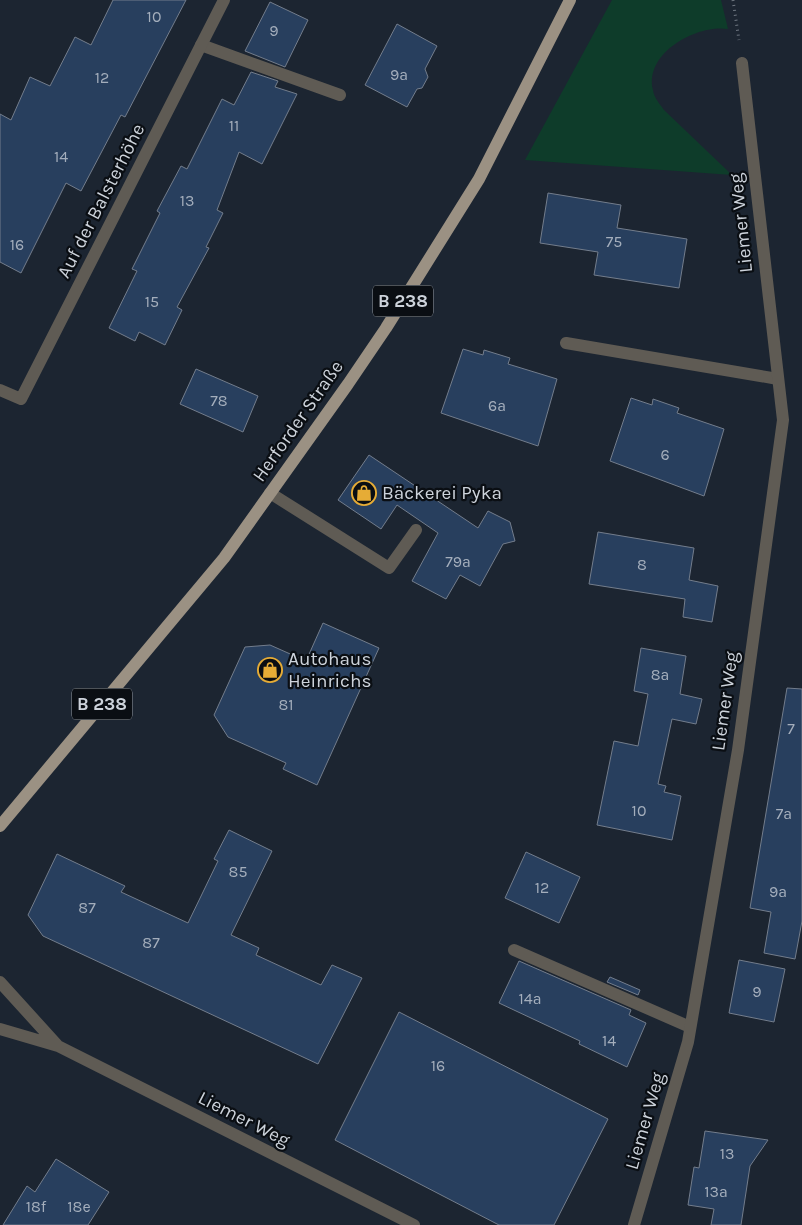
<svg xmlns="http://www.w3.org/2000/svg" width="802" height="1225" viewBox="0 0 802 1225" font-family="Karla,sans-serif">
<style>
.green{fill:#0e3c2a}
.building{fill:#283f5e;stroke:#737d8c}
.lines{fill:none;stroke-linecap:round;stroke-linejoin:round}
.path{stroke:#6e7680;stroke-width:3;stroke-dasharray:1 4;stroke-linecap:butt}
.service{stroke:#5f5b54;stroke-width:12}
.minor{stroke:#5f5b54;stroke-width:12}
.primary{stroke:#9b9183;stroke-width:12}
.labels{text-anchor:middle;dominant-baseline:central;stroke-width:4.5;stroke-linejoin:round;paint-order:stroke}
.number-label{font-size:16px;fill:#a4aebc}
.shield{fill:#0a0e13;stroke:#92989f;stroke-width:1}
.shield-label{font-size:18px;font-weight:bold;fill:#cdd3db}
.street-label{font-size:19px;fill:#cdd3db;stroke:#0a0e13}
.poi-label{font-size:19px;fill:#cdd3db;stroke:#0a0e13;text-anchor:start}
</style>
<rect width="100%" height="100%" fill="#1c2531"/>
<!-- green -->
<path class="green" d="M612,0H721L728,29C698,24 644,52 653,90C654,98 660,104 664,110L732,175L525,160Z"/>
<!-- building -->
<path class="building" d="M113,0H186L125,117L121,115L81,191L66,183L21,273L0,262V114L11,120L30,77L50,86L75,37L91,45Z
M270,2L308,20L285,67L245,51Z
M397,24L437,46L425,69L428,77L422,88L417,89L407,107L365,85Z
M251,72L278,81L275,87L297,94L262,164L239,152L217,210L223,213L206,247L209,248L177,307L182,310L165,345L139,332L135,341L109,328L137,271L132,269L160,213L157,211L181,166L187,169L222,99L234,105Z
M548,193L621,205L617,228L687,239L679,288L594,275L598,252L540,243Z
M463,349L483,355L484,350L510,358L508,364L557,379L538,446L441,413Z
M196,369L258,396L243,432L180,404Z
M631,398L652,405L653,399L679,408L677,413L724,429L704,496L610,461Z
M369,455L478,528L488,511L510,522L515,541L503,544L480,586L460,575L446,599L412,581L438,533L397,505L381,529L338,500Z
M598,532L694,548L689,580L718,586L712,622L683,617L685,599L589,584Z
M323,623L379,648L317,785L283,769L286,763L228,737L214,715L245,647L270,645L306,661Z
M641,648L686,656L680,694L702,699L696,724L672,719L658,784L666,786L664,792L681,796L672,840L597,825L614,741L638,746L648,694L634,691Z
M787,688L802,689V921L795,959L764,953L771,912L750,908Z
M229,830L272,851L231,935L259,948L256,955L321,985L332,965L362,978L318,1064L43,936L28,915L57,854L125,886L121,892L188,923L218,861L214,859Z
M526,852L580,877L559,923L505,898Z
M739,960L785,969L774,1022L729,1013Z
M519,961L631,1010L629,1015L646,1023L627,1067L579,1044L580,1041L499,1003Z
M610,977L640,990L638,995L607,982Z
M399,1012L608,1119L554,1225H499L335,1140Z
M705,1131L768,1140L750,1166L741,1225H711L714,1209L688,1205L694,1167L699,1168Z
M56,1159L109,1192L88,1225H3L27,1186L35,1192Z"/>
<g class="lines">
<!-- path -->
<path class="path" d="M733,0L739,40"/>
<!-- service -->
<path class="service" d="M201,45L340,95
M566,343L778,379
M270,493L389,568L416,530
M514,950L690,1027"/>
<!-- minor -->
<path class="minor" d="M0,390L21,399L224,0
M0,982L58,1046
M0,1029L58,1046L414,1225
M634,1225L688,1042L738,750L783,420L742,63"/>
<!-- primary -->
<path class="primary" d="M0,826L224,558L348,384L386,328L479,179L570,0"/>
</g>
<!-- icons -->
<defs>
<symbol id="shop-ring" viewBox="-11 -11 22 22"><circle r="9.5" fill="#0a0e13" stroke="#e6ac36" stroke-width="1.5"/><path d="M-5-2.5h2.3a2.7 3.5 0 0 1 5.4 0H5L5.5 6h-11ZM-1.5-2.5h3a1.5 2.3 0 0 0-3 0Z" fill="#e6ac36"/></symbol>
</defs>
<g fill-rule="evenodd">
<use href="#shop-ring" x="350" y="479" width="28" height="28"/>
<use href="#shop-ring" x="256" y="656" width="28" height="28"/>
</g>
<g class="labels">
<!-- number labels -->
<g class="number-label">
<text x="154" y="16">10</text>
<text x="274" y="30">9</text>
<text x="399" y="74">9a</text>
<text x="102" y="77">12</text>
<text x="234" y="125">11</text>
<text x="61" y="156">14</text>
<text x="187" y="200">13</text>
<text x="614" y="241">75</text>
<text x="17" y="244">16</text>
<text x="152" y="301">15</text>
<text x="219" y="400">78</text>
<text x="497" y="405">6a</text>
<text x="665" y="454">6</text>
<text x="458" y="561">79a</text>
<text x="642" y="564">8</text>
<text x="660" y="674">8a</text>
<text x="286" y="704">81</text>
<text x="791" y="728">7</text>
<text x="639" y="810">10</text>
<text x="784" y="813">7a</text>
<text x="238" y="871">85</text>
<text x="542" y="887">12</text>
<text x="778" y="891">9a</text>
<text x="87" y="907">87</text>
<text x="151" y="942">87</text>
<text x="757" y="991">9</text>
<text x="530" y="998">14a</text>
<text x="609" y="1040">14</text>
<text x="438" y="1065">16</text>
<text x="727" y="1153">13</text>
<text x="716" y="1191">13a</text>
<text x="36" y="1206">18f</text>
<text x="79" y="1206">18e</text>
</g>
<!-- shield labels -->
<g class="shield">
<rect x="373" y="285.5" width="60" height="31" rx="4"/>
<rect x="72" y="688.5" width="60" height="31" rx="4"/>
</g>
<g class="shield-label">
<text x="403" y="301">B 238</text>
<text x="102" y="704">B 238</text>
</g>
<!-- street labels -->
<g class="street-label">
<text transform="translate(101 201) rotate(-63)">Auf der Balsterhöhe</text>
<text transform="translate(741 223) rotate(-96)">Liemer Weg</text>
<text transform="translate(298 421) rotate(-55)">Herforder Straße</text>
<text transform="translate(725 701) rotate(-82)">Liemer Weg</text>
<text transform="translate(244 1119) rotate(27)">Liemer Weg</text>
<text transform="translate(645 1121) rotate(-74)">Liemer Weg</text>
</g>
<!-- poi labels -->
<g class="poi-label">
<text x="382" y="493">Bäckerei Pyka</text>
<text x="288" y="659">Autohaus<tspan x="288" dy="22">Heinrichs</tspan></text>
</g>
</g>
</svg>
